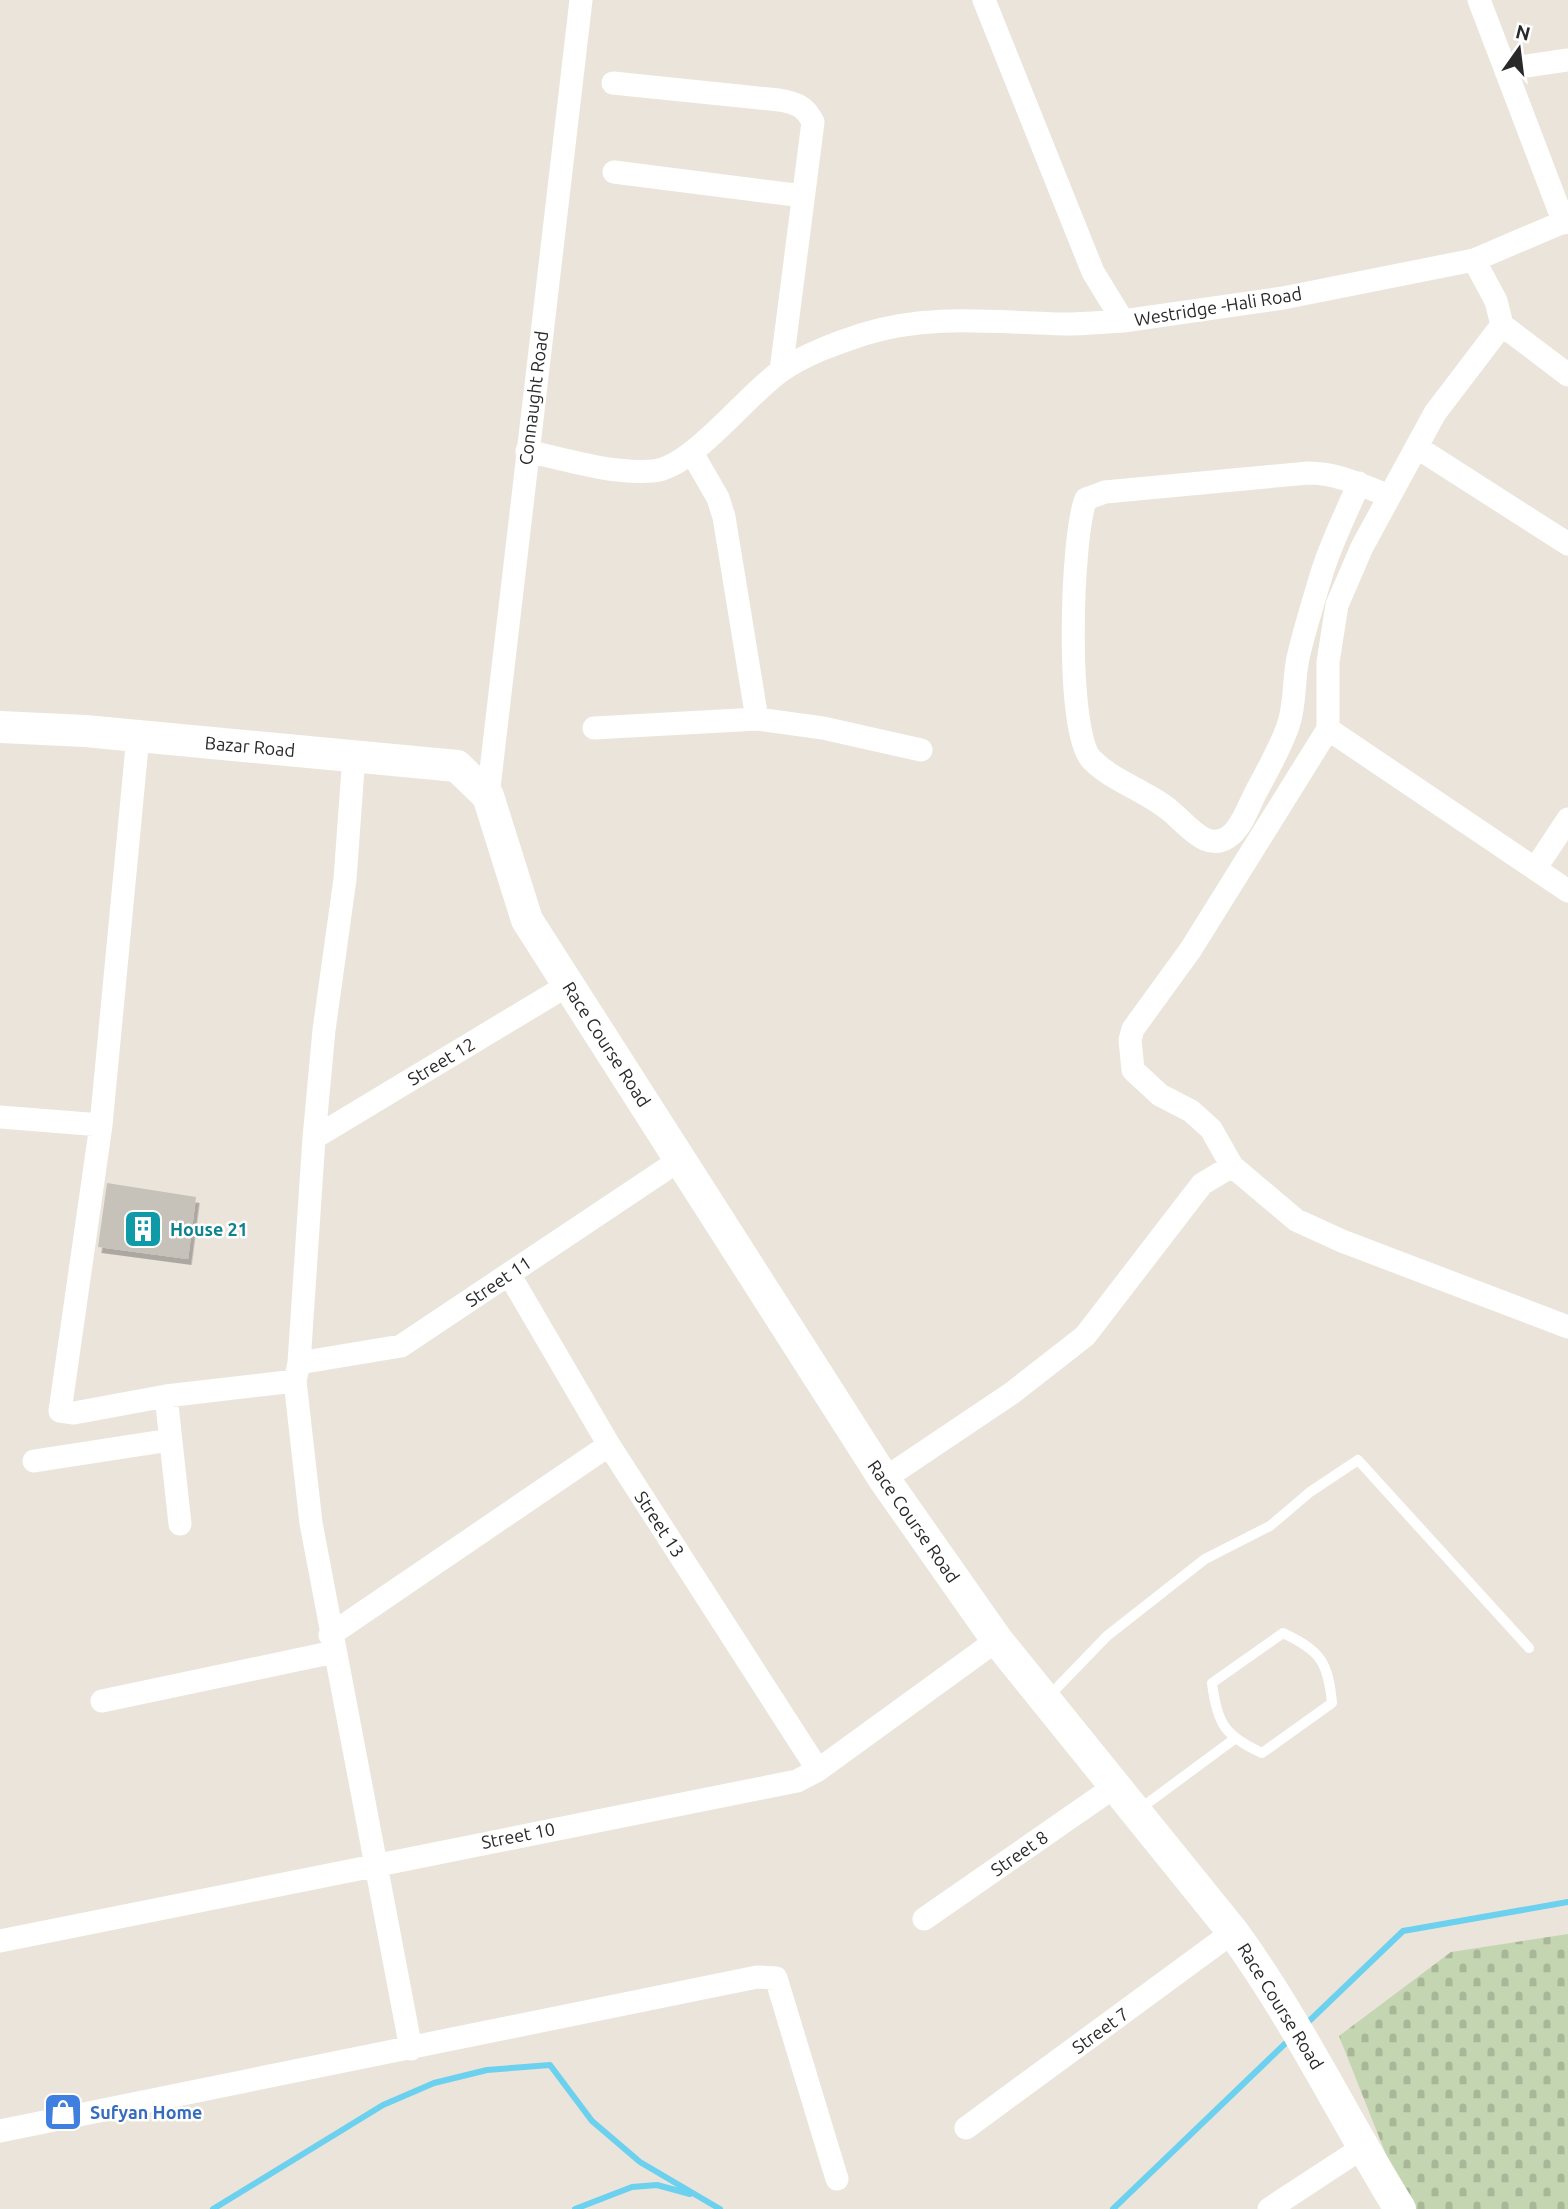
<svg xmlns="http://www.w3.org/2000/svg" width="1568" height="2209" viewBox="0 0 1568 2209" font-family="Ubuntu,sans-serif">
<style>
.cemetery{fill:url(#cemetery-stones)}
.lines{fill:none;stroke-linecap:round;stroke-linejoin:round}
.stream{stroke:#6cd0ef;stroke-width:6}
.building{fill:#c7c2b9;filter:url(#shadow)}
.lane{stroke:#fff;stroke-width:10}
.street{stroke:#fff;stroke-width:23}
.secondary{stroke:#fff;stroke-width:32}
.labels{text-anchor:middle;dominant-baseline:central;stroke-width:5;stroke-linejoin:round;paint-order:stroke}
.street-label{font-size:18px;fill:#292929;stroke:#fff}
.culture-label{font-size:18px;font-weight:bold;fill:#0d838f;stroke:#fff;text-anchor:start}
.shop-label{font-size:18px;font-weight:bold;fill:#366cbe;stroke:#fff;text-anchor:start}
</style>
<defs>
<pattern id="cemetery-stones" width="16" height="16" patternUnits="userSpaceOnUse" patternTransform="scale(1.75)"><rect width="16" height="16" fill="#c4d5b1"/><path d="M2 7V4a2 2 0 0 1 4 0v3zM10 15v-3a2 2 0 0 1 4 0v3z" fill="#a8b798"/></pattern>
<filter id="shadow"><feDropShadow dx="3.5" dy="6" stdDeviation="0" flood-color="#0004"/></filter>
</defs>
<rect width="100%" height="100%" fill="#ebe4da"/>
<!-- cemetery -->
<path class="cemetery" d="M1568,1934V2209H1411L1406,2205L1339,2036L1451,1952Z"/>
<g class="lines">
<!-- stream -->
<path class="stream" d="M1304,2026L1403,1931L1568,1902
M213,2209L383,2105L434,2083L487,2070L550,2065L592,2121L640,2162L720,2209
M575,2209L632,2187L657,2185L690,2194
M1113,2209L1291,2038"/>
</g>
<!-- building -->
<path class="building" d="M107,1183L196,1197L188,1259L98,1247Z"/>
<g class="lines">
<!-- lane -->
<path class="lane" d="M1283,1633C1321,1651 1328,1662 1332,1703L1262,1753C1225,1736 1217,1724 1212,1683Z
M1048,1697L1107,1636L1205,1559L1270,1526L1310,1492L1358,1460L1529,1648
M1137,1811L1233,1740"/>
<!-- street -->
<path class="street" d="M984,0L1093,272L1123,321L1283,298L1474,260L1568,220
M1479,0L1564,223
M1507,69L1568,60
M613,83L779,100C796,103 805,106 813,122L781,371
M614,172L803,196
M1474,260L1496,301L1502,325L1568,375
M1418,448L1568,544
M527,451C567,460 611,474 653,471C692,468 747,394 781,371C805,354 837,343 864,334C932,313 996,323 1065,324C1084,324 1104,322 1123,321
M692,453L718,498L724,517L757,719
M1359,483C1346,514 1330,545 1321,576C1313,603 1304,631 1298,658C1293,681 1296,703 1288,726C1280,749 1267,771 1256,792C1249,805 1243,824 1232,834C1210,854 1191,829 1175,815C1151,792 1115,783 1092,760C1065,733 1071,535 1086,499L1105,492L1308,473C1337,473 1362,485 1389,496
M594,728L757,719L823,728L921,750
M1328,729L1568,891
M138,736L101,1125L60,1411L74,1413L166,1396L295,1381
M354,755L345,879L324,1030L314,1138L299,1363L295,1381L311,1523L411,2049
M488,796L581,0
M1535,869L1568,819
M0,1117L101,1125
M314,1138L568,985
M1232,1166L1296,1220L1342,1241L1568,1327
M509,1274L609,1445L818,1770
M299,1363L401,1346L681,1159
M166,1396L180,1524
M34,1461L170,1440
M884,1479L1012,1393L1085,1336L1202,1184L1232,1166L1211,1129L1191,1111L1160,1095L1133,1070L1130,1040L1133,1029L1191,949L1328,729V662L1337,605L1362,547L1435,413L1502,325
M330,1635L609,1445
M102,1701L334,1652
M924,1919L1114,1787
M0,1941L797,1781L818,1770L997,1640
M966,2128L1233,1932
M0,2131L757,1977L776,1978L837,2179
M1269,2209L1362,2148"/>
<!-- secondary -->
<path class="secondary" d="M0,727L85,731L457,766L488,796L527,920L884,1479L997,1640L1233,1932C1297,2020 1343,2117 1400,2209"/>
</g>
<!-- icons -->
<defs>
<symbol id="building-square" viewBox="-11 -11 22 22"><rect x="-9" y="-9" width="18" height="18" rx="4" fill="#0f9aa8" stroke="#fff"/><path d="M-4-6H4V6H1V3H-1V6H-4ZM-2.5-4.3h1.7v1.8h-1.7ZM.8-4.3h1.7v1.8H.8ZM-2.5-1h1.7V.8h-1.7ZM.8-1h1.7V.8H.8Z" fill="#fff"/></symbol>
<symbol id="shop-square" viewBox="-11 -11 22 22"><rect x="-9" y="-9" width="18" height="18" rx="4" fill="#3f7fe0" stroke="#fff"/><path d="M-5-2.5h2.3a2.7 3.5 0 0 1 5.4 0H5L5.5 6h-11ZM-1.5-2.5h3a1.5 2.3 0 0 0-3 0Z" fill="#fff"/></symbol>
</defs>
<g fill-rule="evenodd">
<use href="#building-square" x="121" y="1207" width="44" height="44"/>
<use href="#shop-square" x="41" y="2090" width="44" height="44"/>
</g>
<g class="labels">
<!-- street labels -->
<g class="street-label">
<text transform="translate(1218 306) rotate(-9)">Westridge -Hali Road</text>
<text transform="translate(533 398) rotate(-83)">Connaught Road</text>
<text transform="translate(250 746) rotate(5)">Bazar Road</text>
<text transform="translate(607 1044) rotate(57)">Race Course Road</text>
<text transform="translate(441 1061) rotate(-31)">Street 12</text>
<text transform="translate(498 1281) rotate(-34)">Street 11</text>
<text transform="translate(914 1521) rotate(55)">Race Course Road</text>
<text transform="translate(660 1524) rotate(57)">Street 13</text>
<text transform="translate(518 1835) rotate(-11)">Street 10</text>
<text transform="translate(1019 1853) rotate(-35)">Street 8</text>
<text transform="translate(1281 2006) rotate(58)">Race Course Road</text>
<text transform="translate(1100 2030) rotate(-36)">Street 7</text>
</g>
<!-- culture labels -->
<g class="culture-label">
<text x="170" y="1229">House 21</text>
</g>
<!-- shop labels -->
<g class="shop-label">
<text x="90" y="2112">Sufyan Home</text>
</g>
</g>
<!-- north arrow -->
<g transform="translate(1519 49) rotate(14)" stroke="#ffffff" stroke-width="5" paint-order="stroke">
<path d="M0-5L12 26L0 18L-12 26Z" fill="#292929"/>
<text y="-10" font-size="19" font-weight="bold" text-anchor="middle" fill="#292929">N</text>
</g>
</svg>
